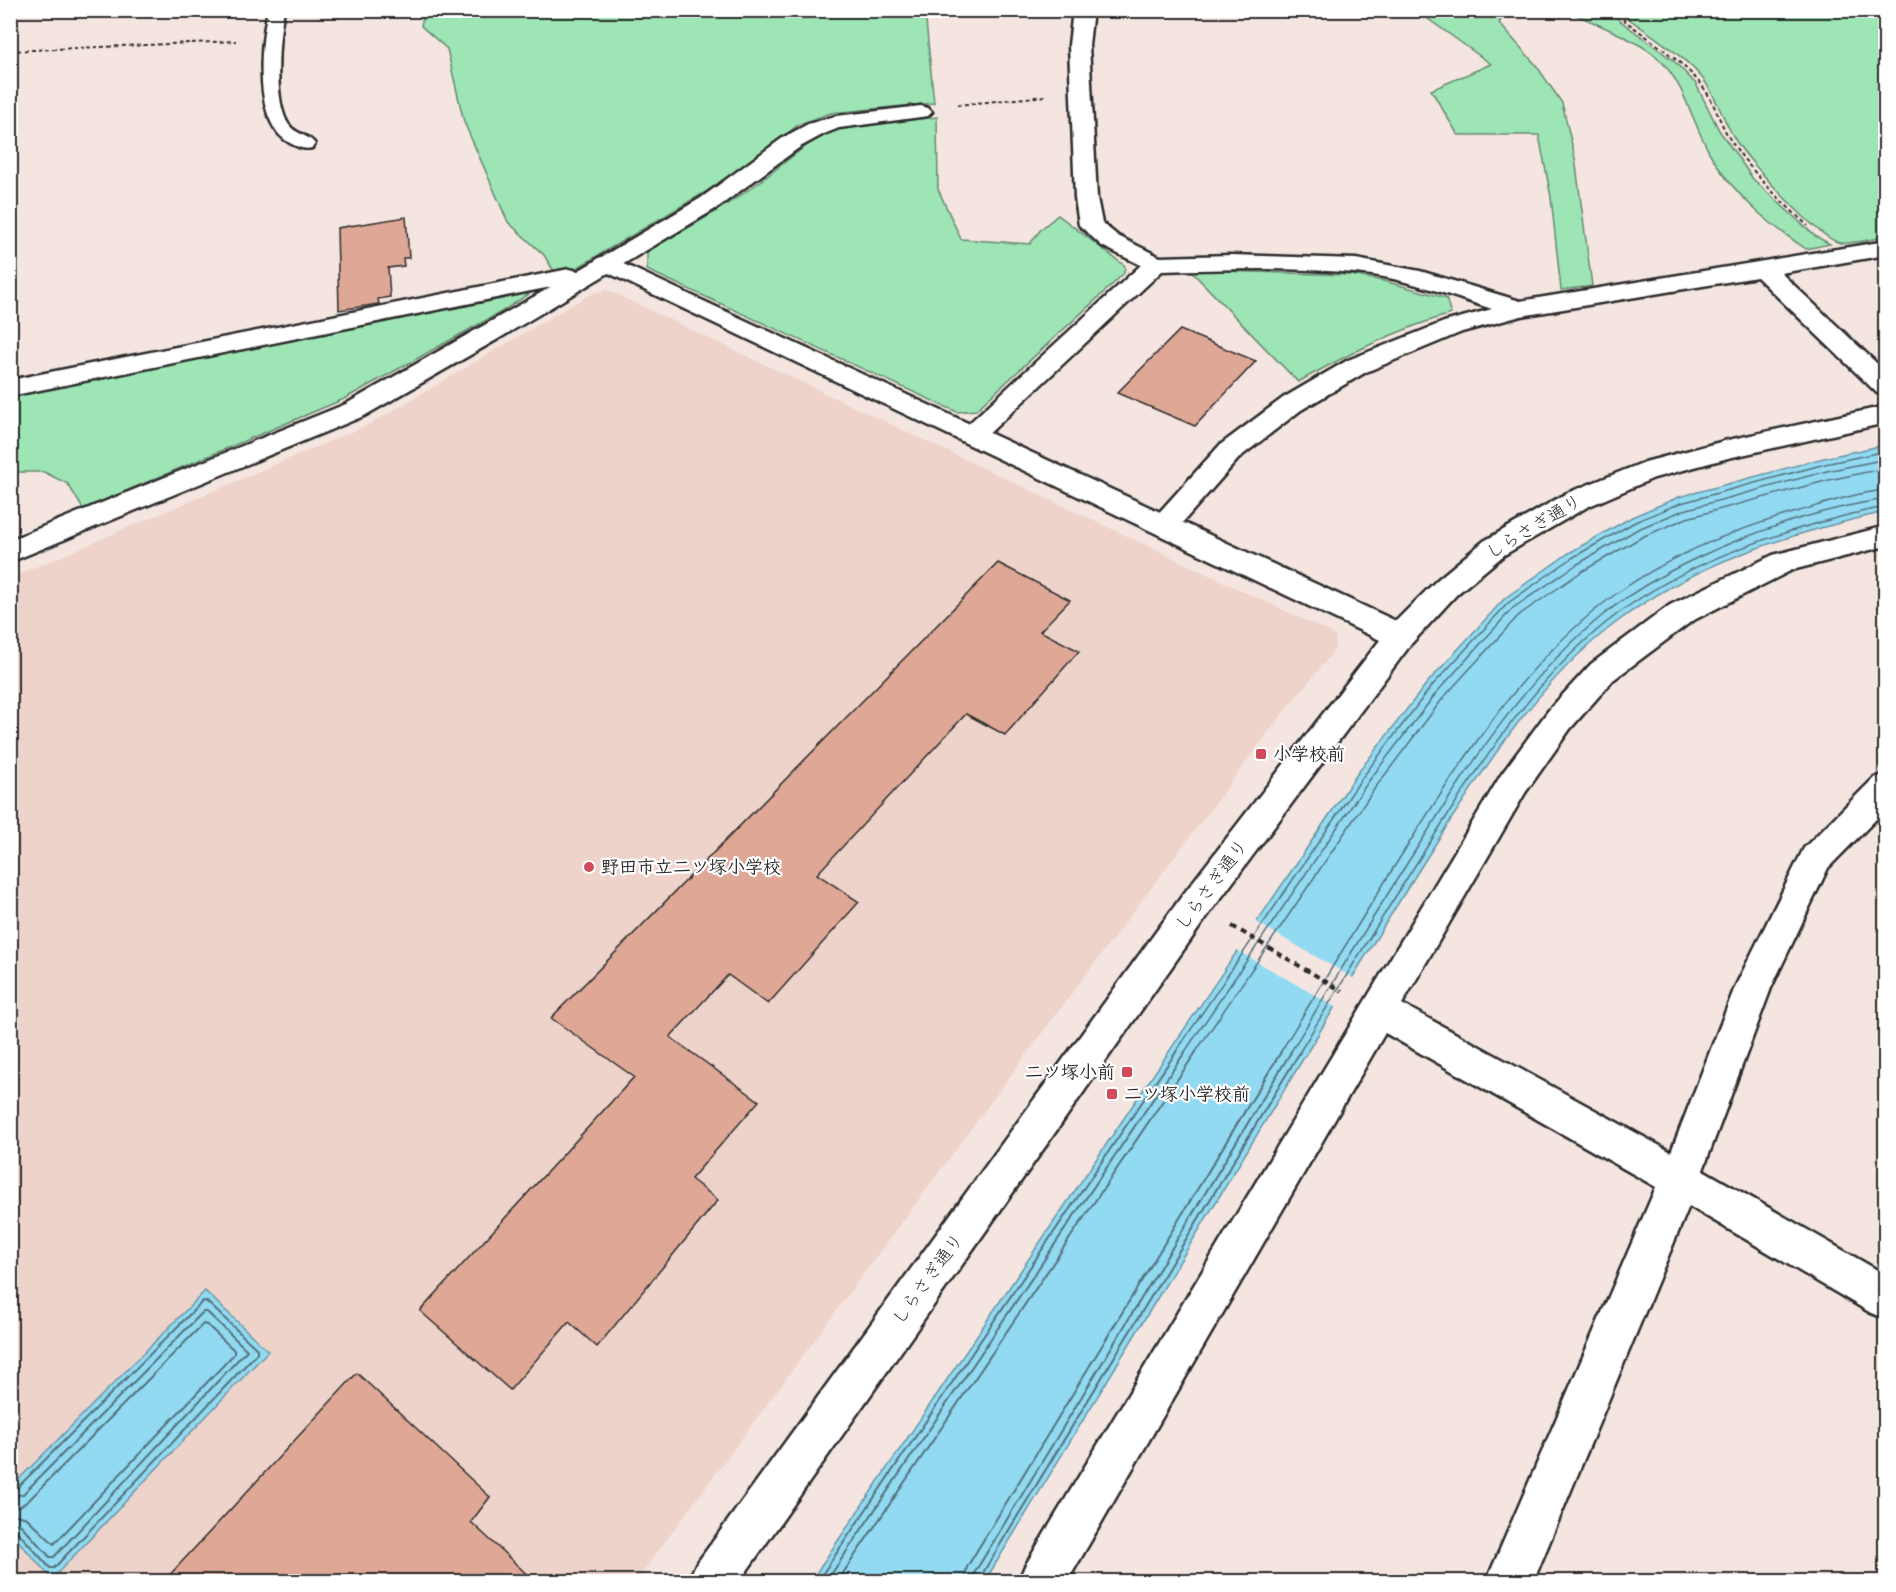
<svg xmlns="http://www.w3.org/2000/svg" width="1896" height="1592" viewBox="0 0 1896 1592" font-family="'Balsamiq Sans','Klee One',sans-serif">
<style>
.built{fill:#eed3ca}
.green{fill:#9de5b4;stroke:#648870;stroke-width:1.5}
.water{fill:#91daf2;stroke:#6894a2;stroke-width:1.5}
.pier{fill:#f5e5e0}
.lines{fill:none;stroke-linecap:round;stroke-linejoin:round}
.shore-far1{stroke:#54717b;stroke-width:1.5}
.shore{stroke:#54717b;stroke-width:2}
.building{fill:#dfa896;stroke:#2b2b2b;stroke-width:1.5}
.lane-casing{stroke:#2b2b2b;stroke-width:5}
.street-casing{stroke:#2b2b2b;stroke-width:5}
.secondary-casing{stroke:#2b2b2b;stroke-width:5}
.path-far1{stroke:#2b2b2b;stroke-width:2;stroke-dasharray:4 3;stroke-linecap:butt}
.path{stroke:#2b2b2b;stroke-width:4;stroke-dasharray:6 4.5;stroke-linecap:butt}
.lane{fill:#fff;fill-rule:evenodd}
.street{fill:#fff;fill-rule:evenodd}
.secondary{fill:#fff;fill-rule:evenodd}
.poi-dot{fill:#d1495b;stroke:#fff;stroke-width:2}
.labels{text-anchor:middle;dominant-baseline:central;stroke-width:4.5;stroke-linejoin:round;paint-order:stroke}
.street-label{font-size:18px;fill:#2b2b2b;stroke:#fff}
.poi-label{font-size:18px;font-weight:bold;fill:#2b2b2b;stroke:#fff;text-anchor:start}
</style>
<rect width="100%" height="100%" fill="#f5e5e0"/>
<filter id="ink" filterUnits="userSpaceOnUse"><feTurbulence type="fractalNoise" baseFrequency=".0167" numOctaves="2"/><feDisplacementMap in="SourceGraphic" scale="12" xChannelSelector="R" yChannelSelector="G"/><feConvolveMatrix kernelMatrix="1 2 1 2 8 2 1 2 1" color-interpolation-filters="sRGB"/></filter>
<g filter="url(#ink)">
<!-- built -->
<path class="built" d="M607,290L1332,633L1336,639L1334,651L1283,713L1051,1021L636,1581L11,1582L10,578L370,424L582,299L596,292Z"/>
<!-- green -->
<path class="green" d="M432,10L925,11L934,103L831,113L799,124L764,153L707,191L575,269L555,273L544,255L508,222L464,122L447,49L421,26L423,17Z
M1417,11H1506L1499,23L1536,65L1562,103L1575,158L1592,286L1561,290L1551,197L1539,135H1458L1431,90L1491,64Z
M1568,11H1607L1674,61L1696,84L1719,130L1753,179L1815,236L1830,244L1806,249C1769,224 1735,196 1712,157C1692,124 1686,84 1657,57C1636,39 1593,23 1568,11Z
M1618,11H1885V237C1875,238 1849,245 1840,243C1818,238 1749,162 1736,141C1724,122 1717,98 1704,80C1683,54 1645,31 1618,11Z
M937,117L938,189L961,239L1030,244L1041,229L1058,215L1125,266L1124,273L1114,283L976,410L957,412L647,270V251C685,230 723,209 758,183C783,165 809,139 838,128Z
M1190,270L1351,275L1384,281L1446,298L1451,314C1397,329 1347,355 1298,382Z
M541,286L501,312L344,399L83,509L68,484L44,472H11L10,393Z"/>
<!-- water -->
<path class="water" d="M1885,445V512C1788,534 1693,563 1613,625C1542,679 1491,758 1443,832C1403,895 1363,959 1325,1023C1212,1210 1099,1396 985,1581L810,1582L1357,774L1427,683L1505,598L1569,553L1632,517L1679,497L1824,458Z
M205,1291L268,1351L52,1579L11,1533V1487Z"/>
<!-- pier -->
<path class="pier" d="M1254,921L1355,979L1337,1008L1235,949Z"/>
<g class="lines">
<!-- shore-far1 -->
<path class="shore-far1" d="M1175,1053L1362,778L1431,687L1508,603L1572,558L1635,522L1681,503L1825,464L1886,451
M1184,1053L1368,782L1437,692L1513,608L1576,565L1638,529L1684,510L1827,471L1886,459
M1195,1053L1375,788L1444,697L1519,615L1581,572L1642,537L1687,518L1829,480L1886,468
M1280,1053C1323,982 1366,911 1411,840C1469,749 1531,654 1620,591C1672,555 1733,530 1793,513C1824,504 1854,493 1886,490
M1290,1053C1334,981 1378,908 1424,837C1475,757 1528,676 1603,615C1673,558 1796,512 1886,499
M1299,1053C1344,979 1389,905 1436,833C1485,757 1536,679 1607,622C1667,574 1738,546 1811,525C1836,518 1860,511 1886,507"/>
<!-- shore -->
<path class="shore" d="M10,1491L17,1488L203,1301L207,1302L257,1349V1353L54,1568H50L17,1531L10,1530
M10,1498L23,1494L203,1312H207L247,1350L54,1557H50L21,1525L10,1522
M10,1507L20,1506L28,1501L203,1324L207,1325L234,1350V1354L54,1544L27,1518L10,1513
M817,1582L1176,1052
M826,1582L1185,1052
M837,1582L1196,1052
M964,1582L967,1567L1281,1052
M973,1582L975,1572L1291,1052
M980,1582L981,1576L1300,1052"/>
</g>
<!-- building -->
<path class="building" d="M406,217L409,258H403L404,266L388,268L390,297L378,299L379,304L339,310L337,228Z
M1180,330L1256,361L1195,426L1117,393Z
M998,563L1070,600L1040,631L1079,651L1005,735L966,714L817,874L859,902L768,1004L728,975L670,1037L759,1101L691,1179L718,1200L597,1347L569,1322L510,1390L420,1311L634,1077L551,1018Z
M357,1373L490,1497L471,1522L534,1581H164Z"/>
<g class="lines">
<defs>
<path id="lane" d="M268,10H284C278,37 273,103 289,125C295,134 309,135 315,144L312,148C304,150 298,147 290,143C253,123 260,46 268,10Z"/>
<path id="street" d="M1073,10H1093L1089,45L1097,198L1102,223L1118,236L1160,257L1231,255L1356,259L1420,271L1520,301L1886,241V255L1781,273L1886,372V395L1877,393L1757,277L1521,316L1462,332L1366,372L1301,410L1240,457L1175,531L1165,534L1155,531L1151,524L1155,517L1220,445L1283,398L1348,360L1444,322L1492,309C1448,295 1402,277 1355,273C1291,267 1226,269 1162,271L982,440L973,443L964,440L960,434L964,428L1141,265L1102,246L1079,225L1075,198L1069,45Z
M921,106L928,108L932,112L928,116L839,128L824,134L800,147L717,208L498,339L364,416L10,562V540L346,404L551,287L10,396V380L569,269L578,271L701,198L784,137L808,124L836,116Z
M1886,526V546L1792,570L1692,621L1613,680L1570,729L1525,793L1402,1004L1671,1152L1735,987L1804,848L1874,778L1886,774V809L1828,868L1771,988L1703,1170L1886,1275V1319L1871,1313L1689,1206L1533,1582H1486L1656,1187L1385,1033L1067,1582H1018L1025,1566L1501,775L1548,711L1591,664L1670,605L1773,555Z"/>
<path id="secondary" d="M606,256L1396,621L1437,580L1484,541L1567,493L1645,462L1728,440L1886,406V423L1728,458L1654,478L1587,507L1504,555L1457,594L1411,644L1206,918L739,1582H688L695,1566L1182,896L1380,640L598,268L594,263L598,258Z"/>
</defs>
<!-- lane casing -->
<use href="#lane" class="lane-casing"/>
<!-- street casing -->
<use href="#street" class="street-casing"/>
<!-- secondary casing -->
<use href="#secondary" class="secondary-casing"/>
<!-- path-far1 -->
<path class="path-far1" d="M1612,10C1642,36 1679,56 1703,87C1715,103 1720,124 1731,141C1752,173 1780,200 1808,226
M10,51L236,41
M957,105L1045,96"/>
<!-- path -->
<path class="path" d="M1232,926L1342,991"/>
<!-- lane -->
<use href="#lane" class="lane"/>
<!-- street -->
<use href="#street" class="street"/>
<!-- secondary -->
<use href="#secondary" class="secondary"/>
</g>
</g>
<!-- markers -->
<g class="poi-dot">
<rect x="1255" y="748" width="12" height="12" rx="3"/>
<circle cx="589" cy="867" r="6"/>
<rect x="1121" y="1066" width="12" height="12" rx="3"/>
<rect x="1106" y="1088" width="12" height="12" rx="3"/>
</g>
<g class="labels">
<!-- street labels -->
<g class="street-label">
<text transform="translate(1534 527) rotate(-31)">しらさぎ通り</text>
<text transform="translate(1212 885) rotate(-53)">しらさぎ通り</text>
<text transform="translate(928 1279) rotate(-54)">しらさぎ通り</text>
</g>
<!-- poi labels -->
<g class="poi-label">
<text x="1273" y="754">小学校前</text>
<text x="601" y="867">野田市立二ツ塚小学校</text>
<text x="1115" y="1072" text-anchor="end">二ツ塚小前</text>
<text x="1124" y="1094">二ツ塚小学校前</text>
</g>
</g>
<!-- margin -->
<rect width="1896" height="1592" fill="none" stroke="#fff" stroke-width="36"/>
<rect x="18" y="18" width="1860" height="1556" fill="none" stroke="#2b2b2b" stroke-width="2" filter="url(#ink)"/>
</svg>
